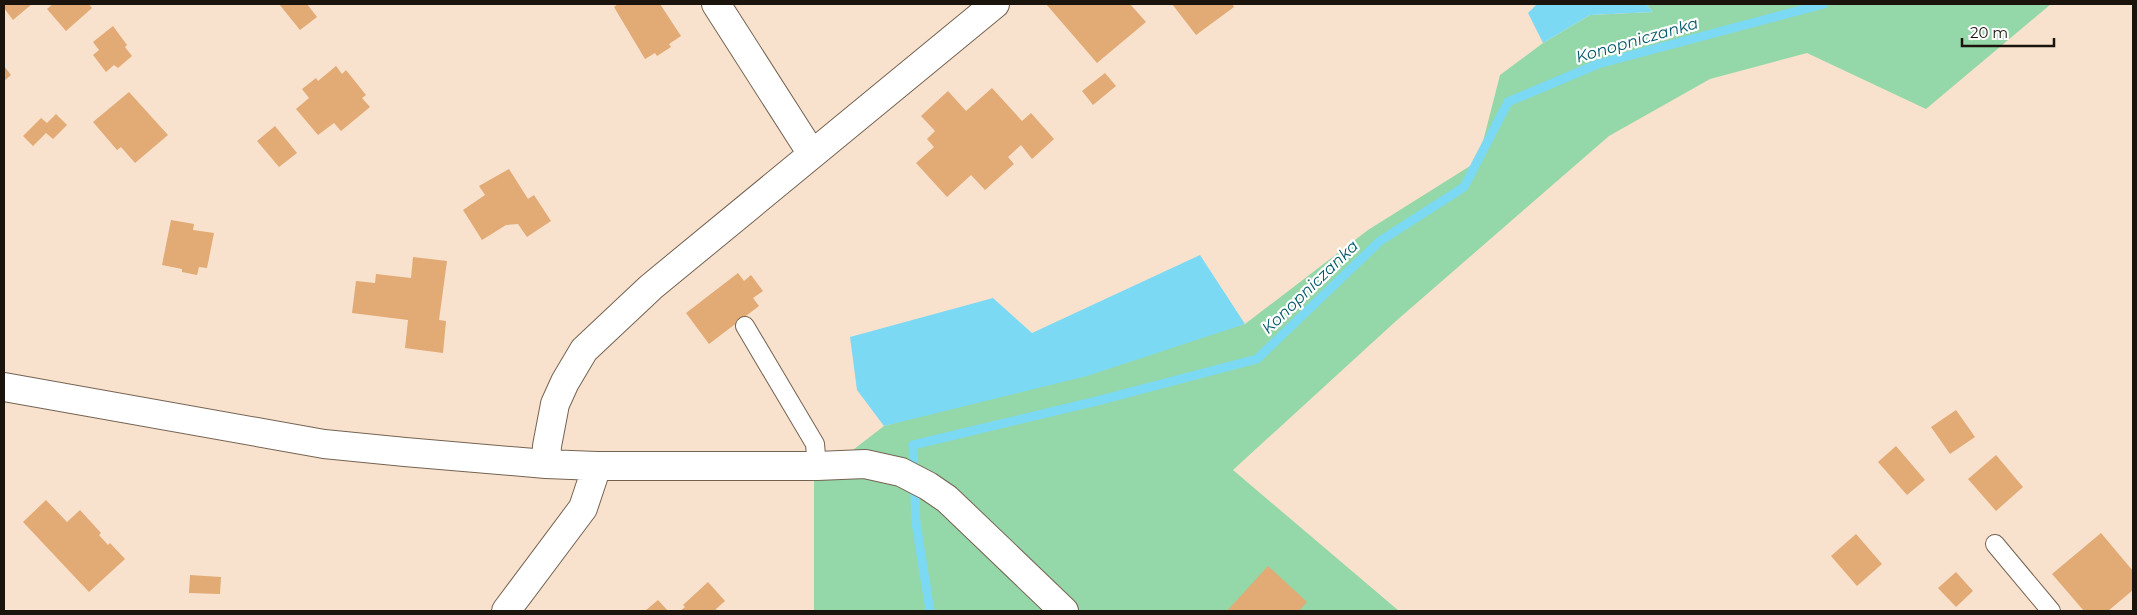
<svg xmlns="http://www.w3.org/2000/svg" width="2137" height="615" viewBox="0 0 2137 615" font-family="Montserrat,sans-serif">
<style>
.green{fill:#94d7a8}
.water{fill:#7cd9f4}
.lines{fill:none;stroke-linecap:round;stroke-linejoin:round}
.stream{stroke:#7cd9f4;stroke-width:9}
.building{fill:#e2aa74}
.lane-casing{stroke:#756352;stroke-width:20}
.street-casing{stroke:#756352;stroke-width:30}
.lane{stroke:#fff;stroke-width:18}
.street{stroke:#fff;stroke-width:28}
.labels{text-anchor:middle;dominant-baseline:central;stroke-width:4.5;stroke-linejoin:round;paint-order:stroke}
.water-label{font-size:16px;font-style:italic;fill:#02586a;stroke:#fff}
</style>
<rect width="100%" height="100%" fill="#f8e2ce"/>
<!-- green -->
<path class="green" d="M1646,4H2051L1926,109L1807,53L1710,79L1609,136L1396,321L1233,470L1399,611H814V480L884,426L1245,324L1368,230L1478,161L1500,75L1543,43L1590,15L1653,12Z"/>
<!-- water -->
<path class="water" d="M1537,4H1646L1653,12L1590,15L1543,43L1528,13Z
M1200,255L1245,324L1087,376L884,426L857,390L850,337L993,298L1032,333Z"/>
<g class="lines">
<!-- stream -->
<path class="stream" d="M930,611L916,523L913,445L1097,401L1257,359L1380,241L1464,187L1508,102L1598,64L1824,4"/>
</g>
<!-- building -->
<path class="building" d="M5,4H32L13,20L4,8Z
M53,4H89L92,8L66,31L47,9Z
M279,4H307L317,17L300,30Z
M618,4H660L681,36L669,44L671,47L657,56L655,53L645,59L614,7Z
M1046,4H1130L1146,22L1097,63Z
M1172,4H1232L1234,7L1196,35Z
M113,26L127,45L125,47L132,56L118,68L114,65L106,72L93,55L99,50L93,42Z
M4,66L11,75L4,81Z
M336,66L342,74L346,70L366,95L362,98L370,107L341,131L334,123L318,135L296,109L309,98L302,89L316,78L318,81Z
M1105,73L1116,86L1093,105L1082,91Z
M992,88L1022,121L1031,113L1054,139L1032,159L1021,145L1008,157L1014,164L985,190L971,175L947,197L916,163L934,147L927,139L935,131L921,116L948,91L966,111Z
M129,92L168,135L135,163L121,147L117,150L93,122Z
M56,114L67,125L53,139L46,133L33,146L23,136L41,118L47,123Z
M275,126L297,153L279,167L257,141Z
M509,169L528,199L534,195L551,221L527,237L518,224L506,225L482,240L463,210L485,195L479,186Z
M171,220L194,224L193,230L214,233L207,268L199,267L197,275L182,272V269L162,265Z
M413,257L447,261L439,320L446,321L443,353L405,348L408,320L352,313L356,281L375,283L376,274L411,278Z
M738,273L744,281L751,275L763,291L753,298L759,306L709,344L686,313Z
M1956,410L1975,437L1950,454L1931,427Z
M1896,446L1925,480L1907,495L1878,462Z
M1996,455L2023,487L1996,511L1968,479Z
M46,500L67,522L80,510L101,533L99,535L108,545L110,543L125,559L89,592L23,522Z
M2101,533L2133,571V590L2108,611H2084L2052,574Z
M1856,534L1882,564L1857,586L1831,556Z
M1268,566L1307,602L1299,611H1227Z
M1956,572L1973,591L1956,607L1938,588Z
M190,575L221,577L220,594L189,593Z
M708,582L725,601L716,609L717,611H680L685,607L683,605Z
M658,600L668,611H645Z"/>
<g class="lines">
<defs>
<path id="lane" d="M745,326L815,444L817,466
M1995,544L2051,611"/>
<path id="street" d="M716,4L812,154
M4,387L324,444L405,452L546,464L597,466H817L865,464L901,472L928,486L947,499L1064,611
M546,464L547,446L555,404L565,382L584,350L651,287L995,4
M506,611L583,508L597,466"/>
</defs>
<!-- lane casing -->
<use href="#lane" class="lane-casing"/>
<!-- street casing -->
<use href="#street" class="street-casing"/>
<!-- lane -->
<use href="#lane" class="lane"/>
<!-- street -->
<use href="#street" class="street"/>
</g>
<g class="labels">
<!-- water labels -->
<g class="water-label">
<text transform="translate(1637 40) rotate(-16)">Konopniczanka</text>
<text transform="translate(1310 287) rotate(-44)">Konopniczanka</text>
</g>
</g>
<!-- border -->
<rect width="2137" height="615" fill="none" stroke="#1b140d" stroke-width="10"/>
<!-- scale -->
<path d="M1962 38v8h92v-8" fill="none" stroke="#1b140d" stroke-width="2.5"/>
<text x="1970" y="38" font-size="15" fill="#1b140d" stroke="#ffffff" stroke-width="4" paint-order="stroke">20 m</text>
</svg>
